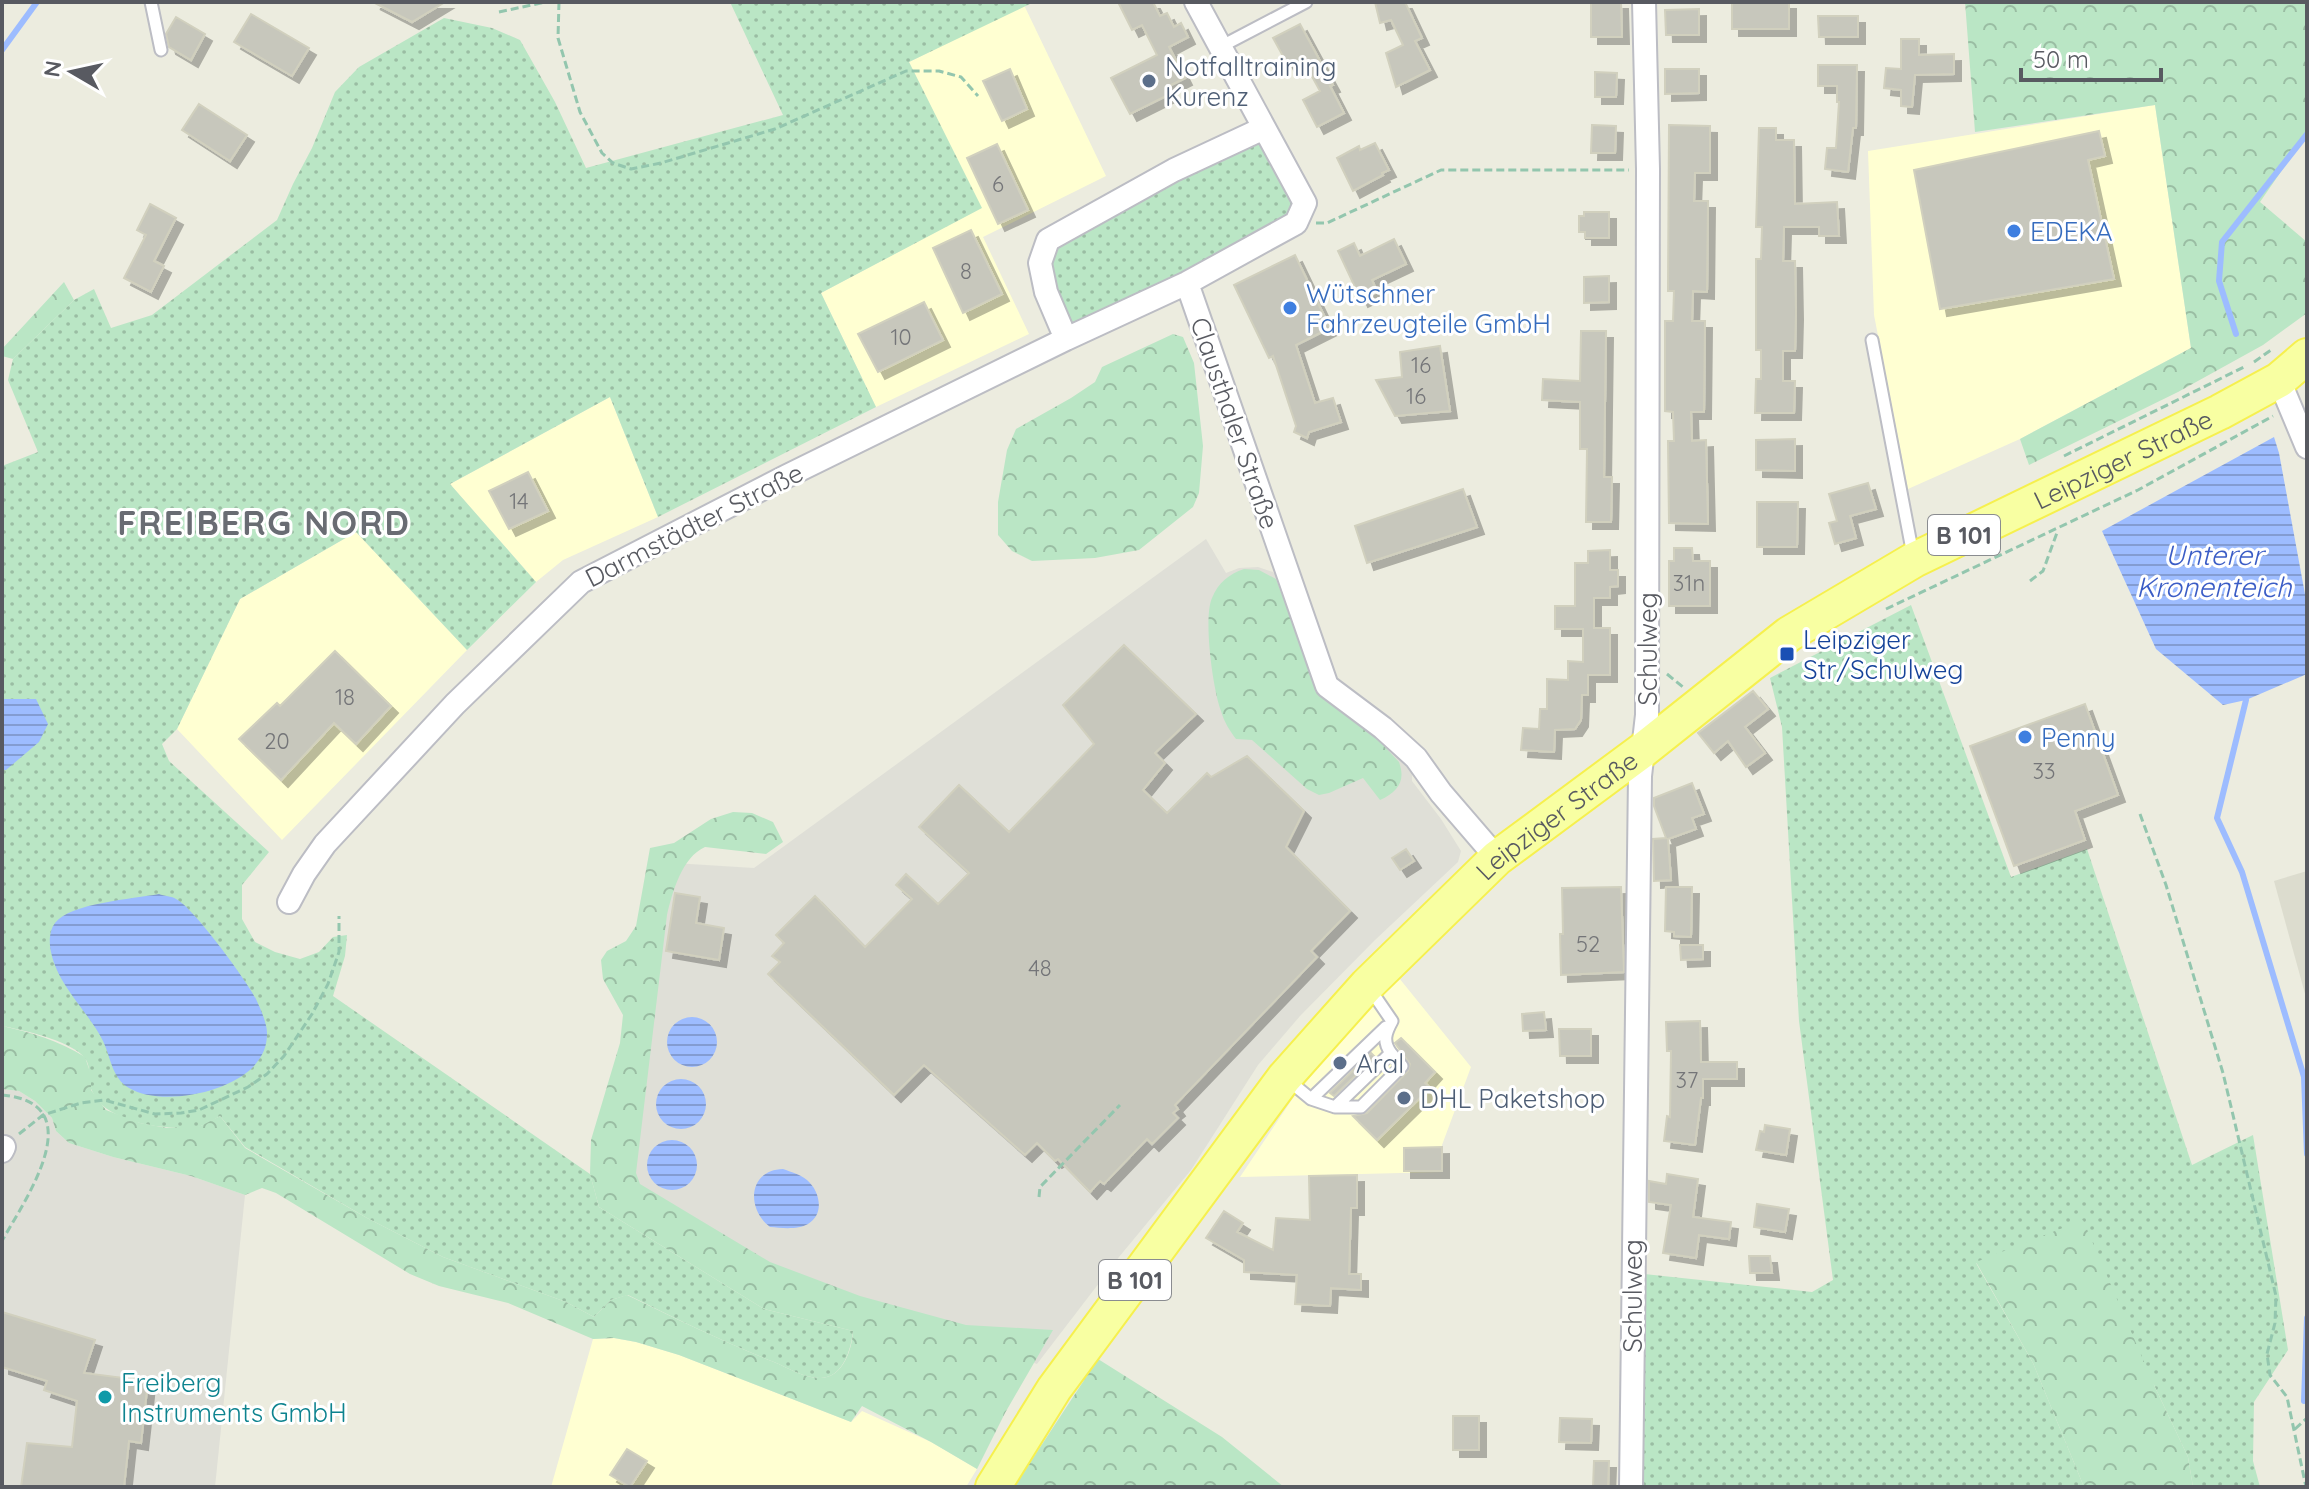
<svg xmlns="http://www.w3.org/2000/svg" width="2309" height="1489" viewBox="0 0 2309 1489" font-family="Quicksand,sans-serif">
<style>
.commercial{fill:#ffffd2}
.industrial{fill:#dfdfd7}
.education{fill:#dcdcce}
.grass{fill:url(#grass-dots)}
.forest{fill:url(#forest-crowns)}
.water{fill:url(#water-rules)}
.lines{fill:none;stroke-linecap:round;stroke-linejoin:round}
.stream{stroke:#9dbcff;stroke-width:6}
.building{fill:#c7c7bc;stroke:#d1d0be;stroke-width:2;filter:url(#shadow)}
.lane-casing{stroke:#bcbdc4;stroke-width:15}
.street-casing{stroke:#bcbdc4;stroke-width:26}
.primary-casing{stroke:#f6f04e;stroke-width:38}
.path{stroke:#93c6ae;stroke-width:3;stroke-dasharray:8 4;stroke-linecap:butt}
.lane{stroke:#fff;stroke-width:11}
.street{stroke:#fff;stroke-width:22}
.primary{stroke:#f8ffa2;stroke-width:34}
.service-dot{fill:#5c6f8a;stroke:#fff;stroke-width:3}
.shop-dot{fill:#3f7fe0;stroke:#fff;stroke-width:3}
.transit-dot{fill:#1a4fb4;stroke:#fff;stroke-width:3}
.culture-dot{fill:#0f9aa8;stroke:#fff;stroke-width:3}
.labels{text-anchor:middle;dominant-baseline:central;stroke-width:6;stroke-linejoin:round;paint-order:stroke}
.number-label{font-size:22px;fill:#747578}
.shield{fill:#fff;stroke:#8a8c90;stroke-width:2}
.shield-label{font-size:24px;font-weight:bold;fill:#585a61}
.service-label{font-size:26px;fill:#4e5e75;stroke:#fff;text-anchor:start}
.shop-label{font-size:26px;fill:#366cbe;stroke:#fff;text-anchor:start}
.street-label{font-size:26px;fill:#585a61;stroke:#fff}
.transit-label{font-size:26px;fill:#164399;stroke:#fff;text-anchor:start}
.culture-label{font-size:26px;fill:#0d838f;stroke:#fff;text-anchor:start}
.water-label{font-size:28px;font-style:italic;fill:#3b5dc6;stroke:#fff}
.district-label{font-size:34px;font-weight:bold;letter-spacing:2px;fill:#696c73;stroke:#fff}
</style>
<defs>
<pattern id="grass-dots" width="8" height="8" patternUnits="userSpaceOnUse" patternTransform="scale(2)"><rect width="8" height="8" fill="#bae6c5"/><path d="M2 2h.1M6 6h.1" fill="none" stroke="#9abda3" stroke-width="1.8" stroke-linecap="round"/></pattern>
<pattern id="forest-crowns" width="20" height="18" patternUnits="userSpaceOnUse" patternTransform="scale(2)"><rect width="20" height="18" fill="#bae6c5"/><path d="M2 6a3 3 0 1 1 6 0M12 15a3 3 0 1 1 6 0" fill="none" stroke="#9abda3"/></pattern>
<pattern id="water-rules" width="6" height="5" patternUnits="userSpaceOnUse" patternTransform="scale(2)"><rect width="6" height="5" fill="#9dbcff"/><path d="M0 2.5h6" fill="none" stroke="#839cd2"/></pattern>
<filter id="shadow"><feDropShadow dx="7" dy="7" stdDeviation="0" flood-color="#0004"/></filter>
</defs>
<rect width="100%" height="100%" fill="#ececdf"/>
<!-- commercial -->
<path class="commercial" d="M1024,5L1106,176L983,237L1029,334L876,407L821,293L981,208L909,62Z
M2155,105L2191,348L2020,439L1908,489L1874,315L1868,151Z
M610,397L658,517L563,560L536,582L450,484Z
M356,532L467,650L282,840L177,729L240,599Z
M1395,973L1471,1067L1442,1145V1172L1240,1177L1293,1098Z
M614,1338L636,1342L679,1355L851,1422L862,1411L931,1442L977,1469L966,1487H551L593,1339Z"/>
<!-- industrial -->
<path class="industrial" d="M1206,539L1226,573L1239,568L1258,567L1273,572L1278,578L1319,684L1373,729L1412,773V781L1441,819L1461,851L1458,862L1375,940L1300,1016L1258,1065L1191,1170L1119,1257L1037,1364L604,1205L658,862L754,868Z
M2,1089L19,1091L35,1101L52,1118L56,1131L69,1143L113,1157L191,1176L245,1195L215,1487H2Z"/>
<!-- education -->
<path class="education" d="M2307,871V1001L2274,881Z"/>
<!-- grass -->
<path class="grass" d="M730,2H1034L909,62L982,208L821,293L876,407L658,517L610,397L450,484L536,582L467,650L356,532L240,599L177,729L162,744L169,761L269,852L242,885V919L255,942L275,952L300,959L319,952L333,937L347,935L345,956L333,996L590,1174L599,1207L764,1309L853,1331C851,1350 843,1377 821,1378C806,1379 788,1368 774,1362C724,1342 676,1319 628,1295L611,1300L594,1317L566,1302L443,1257L367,1218L245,1147L220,1116C213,1120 206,1125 198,1127C167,1131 105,1123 92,1091C87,1081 93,1066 83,1056C68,1040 23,1030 2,1026V466L38,452L8,380L13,359L74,300L94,289L111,328L152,315L277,220L293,184L312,148L335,92L359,67L444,18L492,28L520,40L555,102L586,168L783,115Z
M1264,128L1305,203L1296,223L1066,339L1046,292L1048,240Z
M1911,605L2011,877L2087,849L2192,1165L2253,1135L2288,1350L2254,1402L2253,1461L2260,1487H2193L2188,1457L2154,1385L1976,1263L2033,1363L2084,1487H1633L1635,1273L1812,1292L1833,1280L1799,1021L1782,727L1770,678Z"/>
<!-- forest -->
<path class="forest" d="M1965,2H2307V134L2260,202L2307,242V313L2263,345L2178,392L2029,465L2020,439L2191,348L2155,105L1975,132Z
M64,282L74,300L13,359L2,356V349Z
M1173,334L1183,337L1194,363L1203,446L1199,493L1193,507L1139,550L1095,558L1032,561L1012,551L998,535V502L1007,450L1016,429L1071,398L1095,382L1102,367Z
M1244,569L1259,570L1276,579L1309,666L1399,762C1406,781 1398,792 1380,800L1363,778L1329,793L1319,795L1307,789L1252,740L1236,739C1230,731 1224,722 1221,711C1213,690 1203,618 1212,598C1218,583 1229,574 1244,569Z
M733,812L752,813L773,822L783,842L766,854L705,847C682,857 672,893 667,915L636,1173L640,1184L770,1262L860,1296L966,1325L1053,1330L1005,1413L977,1469L931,1442L862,1406L851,1422L679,1355L636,1342L614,1338L593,1339L508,1303L439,1286L410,1274L276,1193L262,1188L245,1195L191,1176L113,1157L69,1143L56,1131L52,1118L35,1101L19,1091L2,1089V1026C31,1032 59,1041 85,1057L91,1075V1090L106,1110L140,1123L167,1128L201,1126L220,1116L245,1148L367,1218L443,1257L566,1302L594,1317L611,1300L627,1295C676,1319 724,1342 774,1362C788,1368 806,1379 821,1378C843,1377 852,1350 853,1331L764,1309L599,1207L590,1174L591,1140L620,1043L623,1015L603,979L601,960L607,951L626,941L636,926L650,848L674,843L711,819Z
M2083,1220L2154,1385L2188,1457L2193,1487H2084L2033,1363L1976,1262Z
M1098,1359L1222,1437L1284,1487H1014Z"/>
<!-- water -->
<path class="water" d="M2274,437L2279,453L2307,605V674L2246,700L2223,705L2156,649L2102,531Z
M2,699H36L48,724L39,742L6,770H2Z
M159,894C164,896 172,896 176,899C193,907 247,981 256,999C260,1008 267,1023 267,1033C267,1047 263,1055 254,1066C229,1093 161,1107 129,1088C112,1078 111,1058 103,1041C88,1011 58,986 51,952C49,943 49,931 55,923C70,903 133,899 159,894Z
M667 1042a25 25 0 1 1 50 0a25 25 0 1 1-50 0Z
M656 1104a25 25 0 1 1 50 0a25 25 0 1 1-50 0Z
M647 1165a25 25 0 1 1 50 0a25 25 0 1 1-50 0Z
M783,1169C791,1172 800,1174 807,1180C820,1191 825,1214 808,1224C798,1230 781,1228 770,1227C746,1209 748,1170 783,1169Z"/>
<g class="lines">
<!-- stream -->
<path class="stream" d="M2,50L37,2
M2236,334L2219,281L2222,242L2307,134
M2246,700L2217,818L2242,872L2304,1077L2307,1154
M2304,1401L2307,1318"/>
</g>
<!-- building -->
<path class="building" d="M373,2H445L412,22Z
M1118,2H1153L1160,16L1167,13L1174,27L1181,23L1188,37L1169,47L1185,78L1167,87L1170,94L1130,114L1111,78L1157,55L1142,25L1132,30Z
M1375,2H1405L1422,38L1415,41L1430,70L1396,87L1386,53L1403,45L1391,20L1380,23Z
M1591,2H1621L1622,37H1591Z
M1732,2H1789V29H1732Z
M1699,9V35H1666L1665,10Z
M251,14L309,48L292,76L234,42Z
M1818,16H1858V37H1819Z
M176,17L205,34L191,60L169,47L166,34Z
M1300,24L1333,85L1330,86L1344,113L1317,127L1303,100L1320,91L1303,60L1289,67L1273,38Z
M1901,39H1919V55L1954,54V74L1915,75L1912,107L1901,106V90L1884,88L1886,68L1901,69Z
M1818,65H1857L1856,128H1853L1848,172L1825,169L1827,148H1836L1839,102H1837V86H1818Z
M1010,69L1027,109L1002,121L983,81Z
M1665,69H1699V93L1665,94Z
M1595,72L1617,73L1616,97H1595Z
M199,104L247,135L230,161L182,130Z
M1592,125L1616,126L1615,153H1591Z
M1669,125L1710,126V173H1695L1694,201H1708L1707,292L1693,291L1692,321H1705L1704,412H1691L1692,441L1706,440L1708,524L1669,523L1668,441H1674L1673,412L1665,411V321H1673L1674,291H1668Z
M1759,128H1776V140H1794L1795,204L1837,202L1839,236H1819V227H1784L1783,261H1795L1796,313L1795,351H1783V381H1795L1794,413H1755L1756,379H1761V350H1756V259H1761L1762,227H1756Z
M2099,131L2105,156L2088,160L2114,279L1940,309L1914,170Z
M1375,143L1389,170L1382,173L1383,175L1353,191L1337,158L1359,146L1360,150Z
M997,144L1028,210L998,224L967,158Z
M150,204L176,218L154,261L164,266L151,292L124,278L146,235L137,230Z
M1584,212H1609V238H1585V232H1579V216H1584Z
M971,230L1002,294L963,313L933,248Z
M1394,239L1406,264L1372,280L1377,292L1361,300L1338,251L1354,243L1360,256Z
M1295,255L1330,328L1296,345L1315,403L1333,398L1341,422L1309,432L1307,438L1294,432L1296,426L1273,356L1269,358L1234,285Z
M1609,276V302L1584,303V277Z
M924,302L943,340L878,372L858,334Z
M1581,331H1606L1604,477H1612L1611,522H1586L1587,449H1580V402L1542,400L1543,379L1580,381Z
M1440,346L1450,411L1395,416L1376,380L1402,377L1400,352Z
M1795,439V471L1756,470V440Z
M528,472L548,511L509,529L489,491Z
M1868,483L1876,509L1850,516L1856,538L1835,544L1829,523L1837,521L1829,494Z
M1463,489L1477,527L1367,563L1355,526Z
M1757,502H1798L1797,547H1757Z
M1674,548H1692L1693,561H1710V606H1669V561H1674Z
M1610,550V570H1618V586L1610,587V598H1594V628H1610V675H1588V695H1582L1581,720L1575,729L1555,730L1554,752L1521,750L1523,728L1539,729L1540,709H1547V679L1568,680V661L1583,662V629H1555V606H1575V563H1588V551Z
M1124,645L1196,714L1155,753L1165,763L1143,790L1167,813L1207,773L1211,777L1247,756L1304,811L1286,847L1350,911L1311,951L1317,957L1175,1105L1178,1109L1173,1113L1178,1118L1152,1144L1147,1139L1104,1184L1100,1181L1090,1192L1058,1159L1055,1161L1037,1143L1025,1155L924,1065L894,1095L768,974L780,962L772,956L784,943L776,935L815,896L865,947L912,899L896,885L906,874L938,904L969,873L919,827L959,785L1009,832L1094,744L1063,705Z
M335,651L391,706L356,744L334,723L281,780L239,739L277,703L280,706Z
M1753,691L1768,709L1745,727L1765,753L1746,767L1728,741L1714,753L1698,733Z
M2085,704L2118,795L2075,811L2085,840L2014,866L1970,746Z
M1692,783L1704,814L1692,818L1696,829L1668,839L1671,880L1654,881L1653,839L1666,838L1654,806V798Z
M1406,849L1414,861L1400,870L1392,858Z
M1621,887L1624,972L1561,975L1560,934H1563L1562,888Z
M1666,887H1692L1691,937L1674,936V932L1665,931Z
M675,893L700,897L696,923L724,928L719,960L666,951Z
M1680,945H1703V959L1681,960Z
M1544,1012L1546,1030L1523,1031L1522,1014Z
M1700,1021L1701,1062H1737V1079H1703V1098H1701L1695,1145L1664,1141L1667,1116L1670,1117L1671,1051H1667L1666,1022Z
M1559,1029H1591V1056H1560Z
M1401,1038L1435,1072L1425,1083L1430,1088L1377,1140L1353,1116L1367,1113L1408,1071L1410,1064L1395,1043Z
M1371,1053L1375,1057L1334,1096L1330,1093Z
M1765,1125L1790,1129L1786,1155L1756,1150L1760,1131L1764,1132Z
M1442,1147V1171H1404V1148Z
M1667,1174L1698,1179L1693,1217L1731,1222L1729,1239L1699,1235L1696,1258L1663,1253L1671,1205L1649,1202V1181L1666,1184Z
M1357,1175V1208H1351L1349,1274H1361V1290L1331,1288L1330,1306L1295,1304L1297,1275L1244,1272V1260L1206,1238L1224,1211L1243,1223L1237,1232L1273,1250L1276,1218L1310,1220L1309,1176Z
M1757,1204L1789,1209L1785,1232L1754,1227Z
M1749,1256H1770L1772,1273H1750Z
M2,1312L95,1340L84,1373L148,1381L141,1443L129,1441L124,1487H21L27,1443L72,1447L77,1401L44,1390L47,1381L2,1367Z
M1453,1416H1479V1450H1453Z
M1560,1418L1592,1419L1591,1443L1559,1442Z
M627,1449L647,1461L630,1487L610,1475Z
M1594,1461H1609L1608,1487H1593Z"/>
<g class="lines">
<defs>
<path id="lane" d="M151,2L161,50
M1220,47L1306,2
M1872,340L1913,555
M1288,1080L1311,1099L1335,1107L1391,1053C1382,1041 1386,1032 1392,1021L1370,989
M1311,1099L1386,1027
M1335,1107H1361L1402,1066L1391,1053"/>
<path id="street" d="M1187,283L1327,686L1383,728L1416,758L1441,793L1497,858
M1066,339L1046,292L1040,263L1048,240L1174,170L1264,128
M2279,380L2307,447
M289,902L304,874L325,844L455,704L581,582L787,476L1066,339L1187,283L1296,223L1305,203L1196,2
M2,1151L4,1147
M1631,1487L1640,776L1647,715L1648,169L1644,2"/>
<g id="primary">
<path id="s1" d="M993,1487L1054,1389L1284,1078L1367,985L1497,858L1643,750L1789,634L1914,560L2220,412L2279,380L2307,356"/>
</g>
</defs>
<!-- lane casing -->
<use href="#lane" class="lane-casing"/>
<!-- street casing -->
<use href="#street" class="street-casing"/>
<!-- primary casing -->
<use href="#primary" class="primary-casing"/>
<!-- path -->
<path class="path" d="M559,2L558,38L580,112L602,153L613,163L631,169L661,163L775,129L906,71H939L961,77L978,96
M499,12L546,2
M1316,223H1327L1441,170H1629
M2254,362L2271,350
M2064,456L2244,367
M2030,581L2043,571L2058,530
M1886,609L2138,490L2273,416
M1667,674L1683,687
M2140,814L2166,885L2223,1073L2276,1296L2275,1323L2267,1354L2270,1375L2287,1397L2306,1487
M2,1095C94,1103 24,1201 2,1241
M19,1134L43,1115L81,1103L104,1100L155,1114L181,1113L199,1110L248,1087L267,1074L284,1056L312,1014L328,984L339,952V916
M1039,1197L1040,1187L1120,1105
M2295,1429L2307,1418"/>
<!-- lane -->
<use href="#lane" class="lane"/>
<!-- street -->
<use href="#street" class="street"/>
<!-- primary -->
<use href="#primary" class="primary"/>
</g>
<!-- markers -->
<g class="service-dot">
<circle cx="1149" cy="81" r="8"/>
<circle cx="1340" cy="1063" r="8"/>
<circle cx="1404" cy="1098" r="8"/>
</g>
<g class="shop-dot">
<circle cx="2014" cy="231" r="8"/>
<circle cx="1290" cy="308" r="8"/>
<circle cx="2025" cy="737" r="8"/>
</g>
<rect class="transit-dot" x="1779" y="646" width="16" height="16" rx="4"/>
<circle class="culture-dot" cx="105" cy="1397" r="8"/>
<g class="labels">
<!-- number labels -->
<g class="number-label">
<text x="998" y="184">6</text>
<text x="966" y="271">8</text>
<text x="901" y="337">10</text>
<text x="1421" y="365">16</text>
<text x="1416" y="396">16</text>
<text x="519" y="501">14</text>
<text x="1689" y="583">31n</text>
<text x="345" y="697">18</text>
<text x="277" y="741">20</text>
<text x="2044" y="771">33</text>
<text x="1588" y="944">52</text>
<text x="1040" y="968">48</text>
<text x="1687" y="1080">37</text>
</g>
<!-- shield labels -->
<g class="shield">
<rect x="1928" y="515" width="72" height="40" rx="6"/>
<rect x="1099" y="1260" width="72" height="40" rx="6"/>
</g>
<g class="shield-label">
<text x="1964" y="535">B 101</text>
<text x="1135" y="1280">B 101</text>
</g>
<!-- service labels -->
<g class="service-label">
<text x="1165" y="66">Notfalltraining<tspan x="1165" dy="30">Kurenz</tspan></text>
<text x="1356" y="1063">Aral</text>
<text x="1420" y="1098">DHL Paketshop</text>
</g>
<!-- shop labels -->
<g class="shop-label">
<text x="2030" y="231">EDEKA</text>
<text x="1306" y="293">Wütschner<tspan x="1306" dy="30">Fahrzeugteile GmbH</tspan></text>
<text x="2041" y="737">Penny</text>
</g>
<!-- street labels -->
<g class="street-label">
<text transform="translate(1235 423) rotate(71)">Clausthaler Straße</text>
<text stroke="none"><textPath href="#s1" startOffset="1554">Leipziger Straße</textPath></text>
<text transform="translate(694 525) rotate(-27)">Darmstädter Straße</text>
<text transform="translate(1647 649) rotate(-90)">Schulweg</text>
<text stroke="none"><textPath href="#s1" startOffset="882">Leipziger Straße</textPath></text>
<text transform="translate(1632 1296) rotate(-90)">Schulweg</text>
</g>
<!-- transit labels -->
<g class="transit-label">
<text x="1803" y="639">Leipziger<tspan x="1803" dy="30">Str/Schulweg</tspan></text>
</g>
<!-- culture labels -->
<g class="culture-label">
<text x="121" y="1382">Freiberg<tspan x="121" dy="30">Instruments GmbH</tspan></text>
</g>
<!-- water labels -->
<g class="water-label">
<text x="2214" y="554">Unterer<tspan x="2214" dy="32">Kronenteich</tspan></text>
</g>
<!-- district labels -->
<g class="district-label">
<text x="264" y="522">FREIBERG NORD</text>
</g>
</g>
<!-- border -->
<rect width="2309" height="1489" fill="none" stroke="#585a61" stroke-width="8"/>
<!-- north arrow -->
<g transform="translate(72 72) rotate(279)" stroke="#ffffff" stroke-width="6" paint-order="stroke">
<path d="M0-6L14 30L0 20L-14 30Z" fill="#585a61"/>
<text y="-12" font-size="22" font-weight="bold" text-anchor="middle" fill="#585a61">N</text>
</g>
<!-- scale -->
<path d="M2021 68v12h140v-12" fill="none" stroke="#585a61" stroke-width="4"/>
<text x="2033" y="68" font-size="24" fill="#585a61" stroke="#ffffff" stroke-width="6" paint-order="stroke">50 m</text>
</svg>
